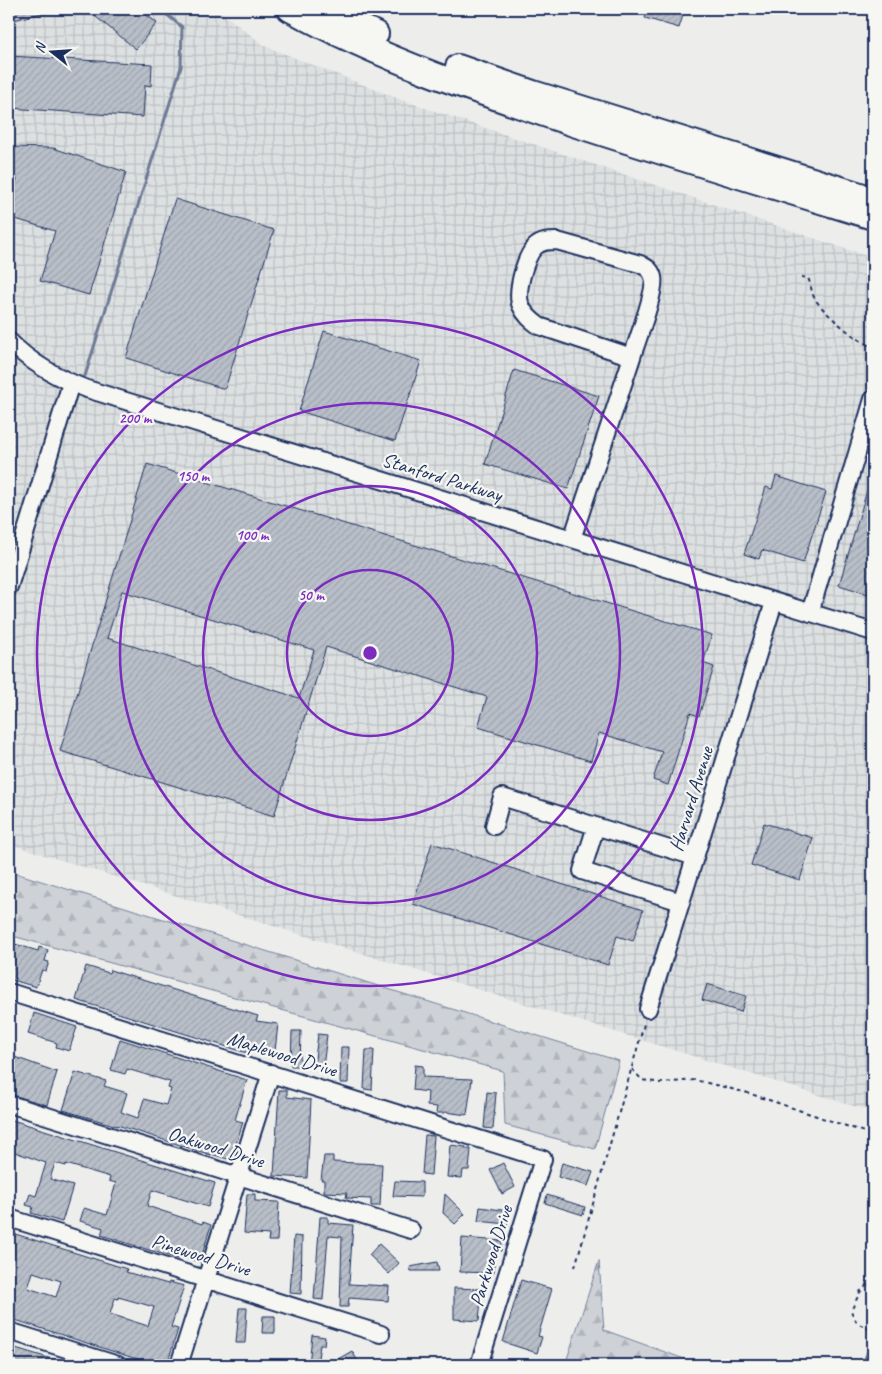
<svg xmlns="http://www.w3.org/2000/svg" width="882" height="1374" viewBox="0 0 882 1374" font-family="Caveat,sans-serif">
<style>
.industrial{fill:url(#industrial-grid)}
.forest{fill:url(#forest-firs);stroke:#74809a}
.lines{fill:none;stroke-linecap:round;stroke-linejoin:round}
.stream{stroke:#6e7a96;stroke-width:3}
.building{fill:url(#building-hatch);stroke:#1b2f5e;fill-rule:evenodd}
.minor-casing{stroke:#1b2f5e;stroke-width:20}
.highway-casing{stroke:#1b2f5e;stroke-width:28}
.path{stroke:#1b2f5e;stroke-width:2;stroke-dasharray:4 4;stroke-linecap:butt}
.minor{stroke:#f6f6f2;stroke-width:16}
.highway{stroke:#f6f6f2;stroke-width:24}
.ring{fill:none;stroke:#7b2cbf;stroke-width:2.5}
.labels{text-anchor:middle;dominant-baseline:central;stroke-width:4.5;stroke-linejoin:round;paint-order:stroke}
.street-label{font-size:20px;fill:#1b2f5e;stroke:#f6f6f2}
.centre{fill:#7b2cbf;stroke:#f6f6f2;stroke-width:2.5}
.ring-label{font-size:15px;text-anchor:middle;font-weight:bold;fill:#7b2cbf;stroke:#f6f6f2;stroke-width:4.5;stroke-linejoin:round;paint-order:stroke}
</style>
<defs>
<pattern id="industrial-grid" width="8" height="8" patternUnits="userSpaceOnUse" patternTransform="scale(1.25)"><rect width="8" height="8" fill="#dde0e1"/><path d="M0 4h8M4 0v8" fill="none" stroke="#bdc0c3"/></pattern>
<pattern id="forest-firs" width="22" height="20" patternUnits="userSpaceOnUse" patternTransform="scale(1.25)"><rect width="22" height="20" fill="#ced2d7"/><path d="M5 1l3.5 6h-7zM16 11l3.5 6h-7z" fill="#b0b5bb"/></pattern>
<pattern id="building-hatch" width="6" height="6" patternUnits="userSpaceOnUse" patternTransform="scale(1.25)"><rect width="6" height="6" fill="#b9bfc8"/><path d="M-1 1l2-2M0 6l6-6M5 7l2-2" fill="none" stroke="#9ea4ae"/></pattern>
</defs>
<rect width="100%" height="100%" fill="#edeeec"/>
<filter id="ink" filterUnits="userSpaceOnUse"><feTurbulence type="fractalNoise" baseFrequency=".02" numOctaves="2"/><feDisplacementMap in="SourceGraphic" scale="10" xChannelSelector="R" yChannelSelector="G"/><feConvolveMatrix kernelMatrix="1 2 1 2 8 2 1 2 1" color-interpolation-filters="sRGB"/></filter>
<g filter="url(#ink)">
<!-- industrial -->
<path class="industrial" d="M9,9H217L265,46L402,100L873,258V1112L9,844Z"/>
<!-- forest -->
<path class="forest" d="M9,871L619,1061L595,1149L505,1125L503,1071L9,935Z
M599,1261L604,1330L701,1365H565Z"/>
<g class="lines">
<!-- stream -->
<path class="stream" d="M85,376L181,67L182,27L160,9
M862,1365L873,1341"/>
</g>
<!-- building -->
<path class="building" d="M11,9H46V12L14,20Z
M86,9H139L157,23L136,49Z
M648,9H685L679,28L645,18Z
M9,56L152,64L151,86L145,85L143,117L9,108Z
M9,147L53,148L126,172L89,295L40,281L55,231L9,217V206L17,179L9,177Z
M175,199L274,230L225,389L126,358Z
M324,331L421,361L395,441L299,411Z
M514,370L599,396L568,489L485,464Z
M147,464L712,635L703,663L714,667L699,716L690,713L668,785L653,780L662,752L599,733L591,761L478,727L487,697L326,647L274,816L60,751ZM122,591L314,650L299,698L107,638Z
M776,476L826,492L803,563L762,550L759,559L744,554L766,487L772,489Z
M871,477L873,478V575L868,594L839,585Z
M764,823L813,838L800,880L751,865Z
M432,843L643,910L633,941L617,936L608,965L413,904Z
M15,944L38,951L39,947L48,950L45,961L49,962L46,971L42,970L36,987L9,979V964Z
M86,966L109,973L110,970L258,1016L256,1021L278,1024L275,1051L248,1049L247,1053L76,1000Z
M707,984L746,996L741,1012L702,1000Z
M34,1013L77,1027L69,1051L56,1047L57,1043L28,1034Z
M292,1031H301L300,1066H291Z
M318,1034L327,1035L323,1067H314Z
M120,1039L247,1080L235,1120L243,1122L231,1160L211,1154V1155L117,1125V1126L63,1110L75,1072L106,1081L104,1086L127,1093L121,1112L138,1118L144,1099L166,1105L171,1089L168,1088L170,1082L127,1069L125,1074L111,1070Z
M341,1047H349L348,1083H340Z
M366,1050H374L372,1090L364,1089Z
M9,1055L57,1072L47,1105L9,1094Z
M415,1065L423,1066V1077L472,1079L467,1115L445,1112V1113H436L437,1107L427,1106L428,1092L413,1090Z
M279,1090H287V1097L311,1100L307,1178L274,1176Z
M487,1092L496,1093L493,1129L484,1128Z
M9,1119L215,1183L208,1207L152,1190L147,1206L202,1224L203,1222L211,1225L200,1262L179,1256L178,1259L101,1235L103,1228L80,1221L84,1208L107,1215L116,1183L109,1181L110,1177L66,1164V1166L55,1163L50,1179L73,1186L62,1222L31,1213L33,1207L26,1205L30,1194L36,1196L46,1163L9,1150Z
M425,1135L434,1136L431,1175L422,1174Z
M450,1145L466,1147V1149H471L469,1170H463L462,1178L447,1177Z
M324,1156H333V1162L382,1164L380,1206H371V1199L346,1198L347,1193L324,1192V1180H321Z
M503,1163L515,1187L502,1194L490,1170Z
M562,1163L593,1172L588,1186L558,1177Z
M395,1181L422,1182V1197L393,1196Z
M247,1194H255V1201L279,1202L277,1241H268L269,1235L244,1233Z
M445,1194L465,1214L455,1224L443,1213Z
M547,1195L585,1207L583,1215L545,1203Z
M480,1207L509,1211L507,1224L478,1221Z
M320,1217H328V1223L353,1225L349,1284L389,1286L388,1301L349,1298L348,1307H340L342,1237L328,1236L323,1300L314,1299Z
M9,1232L127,1269L126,1272L168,1284L169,1282L184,1286L171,1327L178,1329L167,1365L146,1362L9,1318ZM33,1272L61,1281L56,1297L28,1288ZM118,1297L154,1307L148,1326L110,1314L115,1298L118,1299Z
M294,1236L302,1237L301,1294L290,1293Z
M462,1238L502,1241L501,1251H494V1273L460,1272Z
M379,1244L399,1263L389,1274L369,1255Z
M437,1262L439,1271H411L410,1267Z
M521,1280L552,1289L538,1336L542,1337L537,1353L503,1342Z
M454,1288L482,1289L479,1321L454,1319Z
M239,1308H247L245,1343H236Z
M263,1316H275V1333H262Z
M312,1335L325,1337L324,1345H320L317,1365H309Z
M9,1346L65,1363L64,1365H9Z
M352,1351L360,1365H342L338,1359Z"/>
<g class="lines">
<defs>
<path id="minor" d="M9,341C31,363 57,378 87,389L873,632
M572,539L632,357C636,343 657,289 653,277C651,269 646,267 640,264L557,241C549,241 541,241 535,247C525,257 515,293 521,306C525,315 531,320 539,326L632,357
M9,587L71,383
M810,613L873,399
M494,826L502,797L695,857
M596,826L582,871L681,902
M9,992L543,1159L479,1365
M648,1009L774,602
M9,1104L411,1230
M9,1218L381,1334
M9,1331L118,1365
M179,1365L271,1073"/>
<path id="highway" d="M290,9C381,59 478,92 577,125C676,157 775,187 873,217
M325,9L376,34
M458,67L533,93L873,199"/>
</defs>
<!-- minor casing -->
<use href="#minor" class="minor-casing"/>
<!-- highway casing -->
<use href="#highway" class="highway-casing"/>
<!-- path -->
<path class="path" d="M801,277L808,278C811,284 811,291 814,297C820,310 859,343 873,347
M632,1069L642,1080L661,1083L695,1080L748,1093L873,1135
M575,1267L645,1021
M873,1279L860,1292L851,1311L857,1323L873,1331"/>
<!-- minor -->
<use href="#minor" class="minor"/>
<!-- highway -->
<use href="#highway" class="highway"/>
</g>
</g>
<!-- distance rings -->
<g class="ring">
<circle cx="370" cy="653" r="83"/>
<circle cx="370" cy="653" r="167"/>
<circle cx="370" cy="653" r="250"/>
<circle cx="370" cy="653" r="333"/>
</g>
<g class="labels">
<!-- street labels -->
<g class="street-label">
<text transform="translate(442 477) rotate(17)">Stanford Parkway</text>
<text transform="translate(691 799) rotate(-73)">Harvard Avenue</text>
<text transform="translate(282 1054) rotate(17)">Maplewood Drive</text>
<text transform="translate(216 1147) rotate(17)">Oakwood Drive</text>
<text transform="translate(201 1255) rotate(17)">Pinewood Drive</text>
<text transform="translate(491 1256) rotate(-73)">Parkwood Drive</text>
</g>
</g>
<circle cx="370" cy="653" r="8" class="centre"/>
<g class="ring-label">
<text x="135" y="423">200 m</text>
<text x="193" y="481">150 m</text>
<text x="252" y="540">100 m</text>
<text x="311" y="600">50 m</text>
</g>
<!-- margin -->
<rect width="882" height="1374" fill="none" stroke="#f6f6f2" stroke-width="30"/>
<rect x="15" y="15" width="852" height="1344" fill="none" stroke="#1b2f5e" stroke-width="2" filter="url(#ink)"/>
<!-- north arrow -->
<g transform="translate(52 52) rotate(287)" stroke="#f6f6f2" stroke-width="4" paint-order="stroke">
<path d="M0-4L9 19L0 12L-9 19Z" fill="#1b2f5e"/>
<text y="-8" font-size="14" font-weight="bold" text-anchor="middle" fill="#1b2f5e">N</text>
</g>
</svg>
